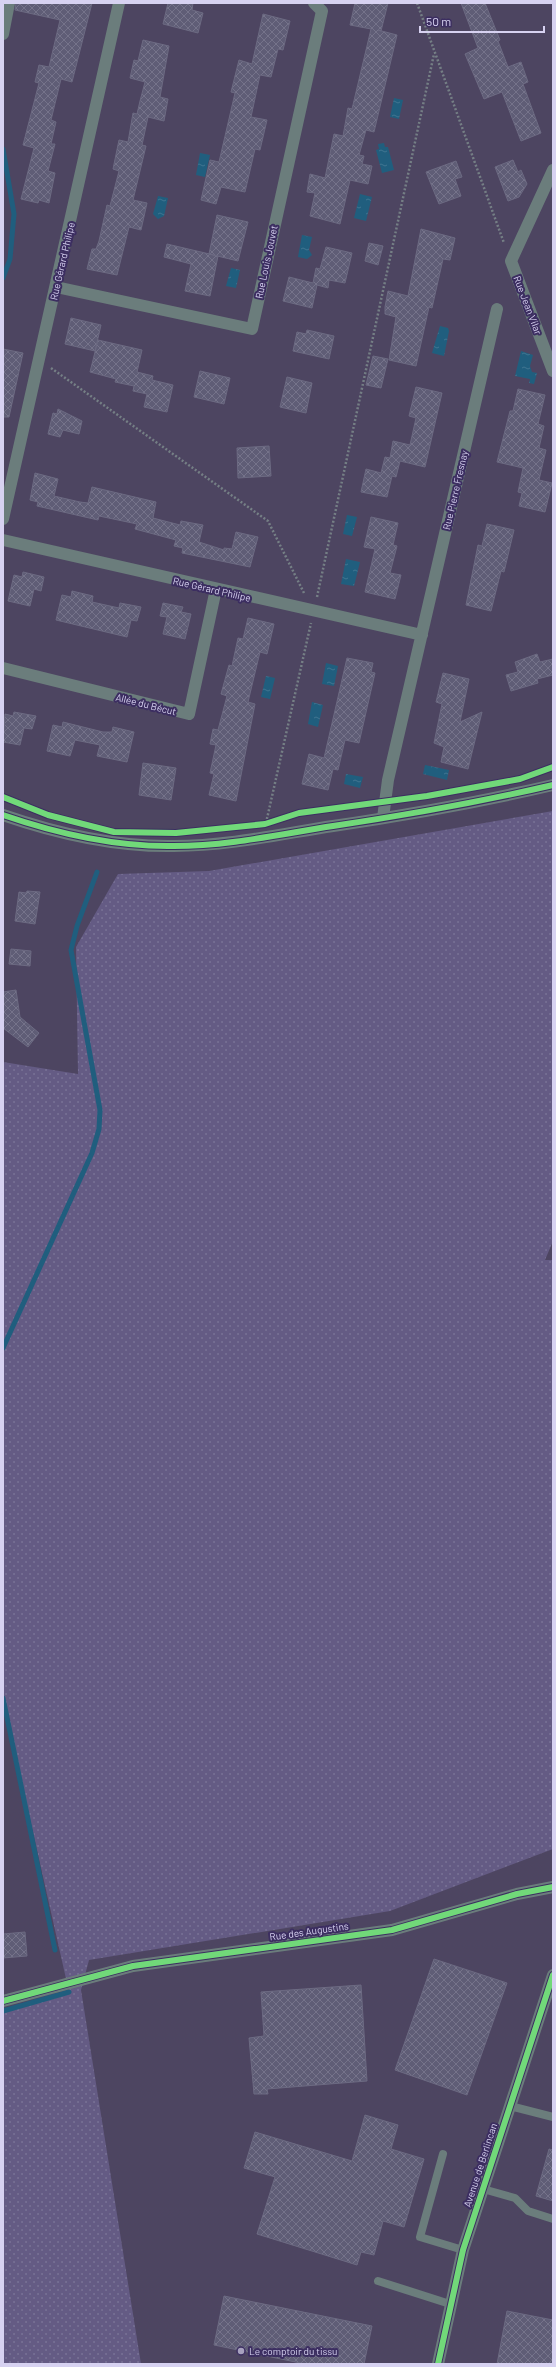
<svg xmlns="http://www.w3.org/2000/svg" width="556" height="2367" viewBox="0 0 556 2367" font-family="Barlow,sans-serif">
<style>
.grass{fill:url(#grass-dots)}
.water{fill:url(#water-ripples)}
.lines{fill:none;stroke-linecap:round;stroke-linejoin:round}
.stream{stroke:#205e7e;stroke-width:5}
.building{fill:url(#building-cross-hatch);stroke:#6c6a82}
.path{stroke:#757f85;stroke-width:2.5;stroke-dasharray:2 2;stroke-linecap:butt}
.service{stroke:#6b7d7c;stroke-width:8}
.minor{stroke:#6b7d7c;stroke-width:12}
.tertiary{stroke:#6b7d7c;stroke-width:12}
.cycleway-casing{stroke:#3c2e61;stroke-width:8}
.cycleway{stroke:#71d979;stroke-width:6}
.poi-dot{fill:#a7a1bf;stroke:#3c2e61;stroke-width:1.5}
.labels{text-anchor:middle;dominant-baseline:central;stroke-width:4;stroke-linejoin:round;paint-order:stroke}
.street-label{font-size:10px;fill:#d7d2f1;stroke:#3c2e61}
.poi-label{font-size:10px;fill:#d7d2f1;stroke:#3c2e61;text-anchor:start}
</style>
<defs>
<pattern id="grass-dots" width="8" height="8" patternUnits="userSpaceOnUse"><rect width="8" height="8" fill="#645b84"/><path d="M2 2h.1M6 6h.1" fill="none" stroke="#797296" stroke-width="1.8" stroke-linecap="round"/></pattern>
<pattern id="water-ripples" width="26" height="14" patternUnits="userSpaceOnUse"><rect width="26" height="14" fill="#205e7e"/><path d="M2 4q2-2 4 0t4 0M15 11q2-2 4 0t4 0" fill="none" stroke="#407491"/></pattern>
<pattern id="building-cross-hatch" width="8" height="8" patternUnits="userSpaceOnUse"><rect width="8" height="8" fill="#5f5d76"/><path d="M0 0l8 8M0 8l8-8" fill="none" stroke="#75738a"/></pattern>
</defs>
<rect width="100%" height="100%" fill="#4d4561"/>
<!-- grass -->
<path class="grass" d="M553,811V1241L545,1260H553V1849L390,1911L89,1960L81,1990L141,2364H3V2010L69,1992L5,1708H3V1062L78,1074L76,947L118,874L209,871Z"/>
<!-- water -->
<path class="water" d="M394,98L403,100L399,119L390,117Z
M384,143L385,147H388L394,170L382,173L376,150L379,149L378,144Z
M200,153L210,155L205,177L196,175Z
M360,194L372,197L366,221L354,218Z
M158,196L168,198L164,216L158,219L153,214Z
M302,235L312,237L309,250L312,255L307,259L298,257Z
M231,268L240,270L236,288L226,286Z
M440,326L448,328L449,331L444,356L432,353Z
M521,351L533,355L530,366L532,372L537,373L534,384L529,383L530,379L515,376Z
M347,515L357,517L352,536L343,534Z
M346,559L360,562L354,586L341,584Z
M326,663L338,666L334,686L322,684Z
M266,676L275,678L270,699L261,697Z
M312,702L323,705L318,727L308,724Z
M425,765L449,770L447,780L423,774Z
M346,774L363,777L360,788L344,784Z"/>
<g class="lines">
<!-- stream -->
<path class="stream" d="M3,149L14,214L10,259L3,278
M3,1348L92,1153L99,1129L100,1110L71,950L77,926L97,872
M3,1698L55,1950
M3,2011L69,1992"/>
</g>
<!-- building -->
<path class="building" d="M16,3H92L72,82L61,79L51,120L56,122L51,144H55L48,171L55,173L49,203L39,200L38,203L21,199L34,148L23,145L39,83L35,82L39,65L49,67L60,20L15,10Z
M168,3H193L192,10L203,13L198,33L163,24Z
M355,3H388L381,31L378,30L397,35L374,132L366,130L359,155L364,156L362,164L372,166L368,184L350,180L340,224L310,216L315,193L307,192L310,174L325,178L334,134L343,136L348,108L352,109L371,29L350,25Z
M461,3H485L500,40L498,41L508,67L521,62L528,82L523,84L541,133L521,141L502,92L484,99L465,54L478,48Z
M263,14L290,21L283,50L278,49L271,77L260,75L251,117L267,120L260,150L255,149L245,192L221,187L216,204L201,200L210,160L219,162L235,93L231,92L239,60L252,64Z
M143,40L169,46L160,97L168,99L164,121L148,117L142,145L146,146L133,200L147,203L141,230L129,227L117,275L87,269L92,249H96L99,241L107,205L110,206L119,171L113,169L119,140L128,142L133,113L137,114L140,101L145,82L130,78L134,60L138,61Z
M513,160L518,172L521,170L527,184L519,197L508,201L495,167Z
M456,161L462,177L455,179L461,196L439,204L426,172Z
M217,215L248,222L238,261L209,254Z
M421,229L455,238L450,260L443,259L432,308L429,307L416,366L389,360L396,317L385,314V307L388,291L408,296Z
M369,243L383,246L378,265L365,261Z
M167,244L218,256L210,296L185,291L191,264L164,257Z
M326,247L352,253L345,283L329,280L328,288L317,285L312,308L283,301L289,277L313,283L316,268L320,269Z
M71,318L101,325L95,351L65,344Z
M307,330L334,336L329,359L293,351L297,332L306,334Z
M98,340L142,350L137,372L153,376L152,380L173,385L167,412L144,407L147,394L133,391L134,386L115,382L116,379L90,372Z
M3,349L23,353L9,417H3Z
M373,356L388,359L381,388L366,385Z
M200,371L230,378L224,404L194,397Z
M287,377L312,383L306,413L280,407Z
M416,387L442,393L425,467L400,461L396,477L392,476L387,497L361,492L366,469L381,473L385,457L390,458L393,441L410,445L416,418L409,416Z
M518,389L545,395L538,424L544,426L539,448L546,450L539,480L552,483L545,512L519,506L522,493L518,492L523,468L497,462L510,411H513Z
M58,409L82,421L79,434L63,430L60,437L48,434L53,413L57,414Z
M269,446L271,476L238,478L237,448Z
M35,473L58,479L54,496L80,502L88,503L92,487L156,502L153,518L180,525L181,521L203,525L199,542L224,550V548L232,549L236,532L258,537L250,567L182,553L183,548L174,546L176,540L135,529L137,524L99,516L98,520L37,506L38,502L30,500Z
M371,517L398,523L393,545L397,546L390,573L401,575L395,599L365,592L375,549L364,547Z
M487,524L514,530L504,572L501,571L491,611L466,605L478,545L482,546Z
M23,572L44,577L41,591L34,589L30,606L8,601L14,575L22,577Z
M72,591L93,596L92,602L119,608L120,603L141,607L137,621L131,620L127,637L56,620L62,595L71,597Z
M163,603L183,607L181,612L191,614L185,639L163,634L167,617L160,616Z
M248,618L274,624L267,654L260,652L248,702L255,704L236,801L209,795L214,774L210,773L216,745L210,744L213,729L218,730L227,696L221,694L229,665L232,666L238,638L243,639Z
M537,654L540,662L553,659V675L537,679L538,683L511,691L506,675L518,672L515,662Z
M347,658L373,663L371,672L375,673L359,743L345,740L338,770L333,769L328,790L302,784L309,754L324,758Z
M443,673L469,679L460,722L482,712L468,769L441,762L444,747L434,743L442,704L436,702Z
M14,712L36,716L32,729L24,728L20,745L3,742L5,714L13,716Z
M63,722L103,732H112L113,727L134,732L127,762L97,756L100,745L75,740L70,756L47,751L53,725L62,727Z
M143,763L176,768L171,800L139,795Z
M27,891L40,892L35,924L15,921L19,892L26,893Z
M11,949L31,951L30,966L9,964Z
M16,990L20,1017L39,1033L28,1047L3,1028V992Z
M25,1932L27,1956L3,1958V1934Z
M434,1959L507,1983L467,2095L395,2070Z
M361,1985L367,2081L267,2089L268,2094H254L249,2038L264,2036L261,1992Z
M365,2115L398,2125L391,2149L424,2159L404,2227L383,2221L374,2255L361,2252L357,2265L257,2234L275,2177L244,2168L255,2132L352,2161Z
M549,2149L553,2150V2201L536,2196Z
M224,2296L372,2326L364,2364H305L214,2345Z
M507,2311L553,2320V2364H497Z"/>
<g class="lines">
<!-- path -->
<path class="path" d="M417,3L504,243
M51,368L268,521L304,593
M317,597L434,54
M266,823L311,623"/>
<!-- service -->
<path class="service" d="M510,2106L553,2117
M443,2154L420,2237L463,2250
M483,2189L515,2198L528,2211L553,2219
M378,2281L450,2304"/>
<!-- minor -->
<path class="minor" d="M3,34L9,3
M553,170L511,261L553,371
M56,287L252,329L322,11L314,3
M3,519L119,3
M3,540L422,635
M3,668L189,714L216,589
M383,818L388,780L497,309
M3,2001L133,1966L392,1930L517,1894L553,1887
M438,2364L463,2250L553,1975"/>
<!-- tertiary -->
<path class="tertiary" d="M3,815C58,834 116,847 174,846C228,846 281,834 333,826C407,815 480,802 553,785"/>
<defs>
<path id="cycleway" d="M3,797L48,815L114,832L176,833L265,824L299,813L427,796L520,779L553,767
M3,815C58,834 116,847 174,846C228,846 281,834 333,826C407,815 480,802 553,785
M3,2001L133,1966L392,1930L517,1894L553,1887
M438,2364L463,2250L553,1975"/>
</defs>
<!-- cycleway casing -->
<use href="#cycleway" class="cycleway-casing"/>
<!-- cycleway -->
<use href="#cycleway" class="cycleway"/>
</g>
<!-- markers -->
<circle class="poi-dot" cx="241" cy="2351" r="4"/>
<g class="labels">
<!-- street labels -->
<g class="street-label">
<text transform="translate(62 261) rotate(-77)">Rue Gérard Philipe</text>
<text transform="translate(266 262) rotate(-78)">Rue Louis Jouvet</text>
<text transform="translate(528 305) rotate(69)">Rue Jean Vilar</text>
<text transform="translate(455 490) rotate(-77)">Rue Pierre Fresnay</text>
<text transform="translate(212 589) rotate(13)">Rue Gérard Philipe</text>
<text transform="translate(146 704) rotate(14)">Allée du Bécut</text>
<text transform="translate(309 1931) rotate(-8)">Rue des Augustins</text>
<text transform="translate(480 2165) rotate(-72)">Avenue de Berlincan</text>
</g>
<!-- poi labels -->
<g class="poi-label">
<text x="249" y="2351">Le comptoir du tissu</text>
</g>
</g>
<!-- border -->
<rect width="556" height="2367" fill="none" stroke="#d7d2f1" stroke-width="8"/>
<!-- scale -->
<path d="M420 26v6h124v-6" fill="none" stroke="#d7d2f1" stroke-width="2"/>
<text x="426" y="26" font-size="12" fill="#d7d2f1" stroke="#3c2e61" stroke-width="3" paint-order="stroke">50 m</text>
</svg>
